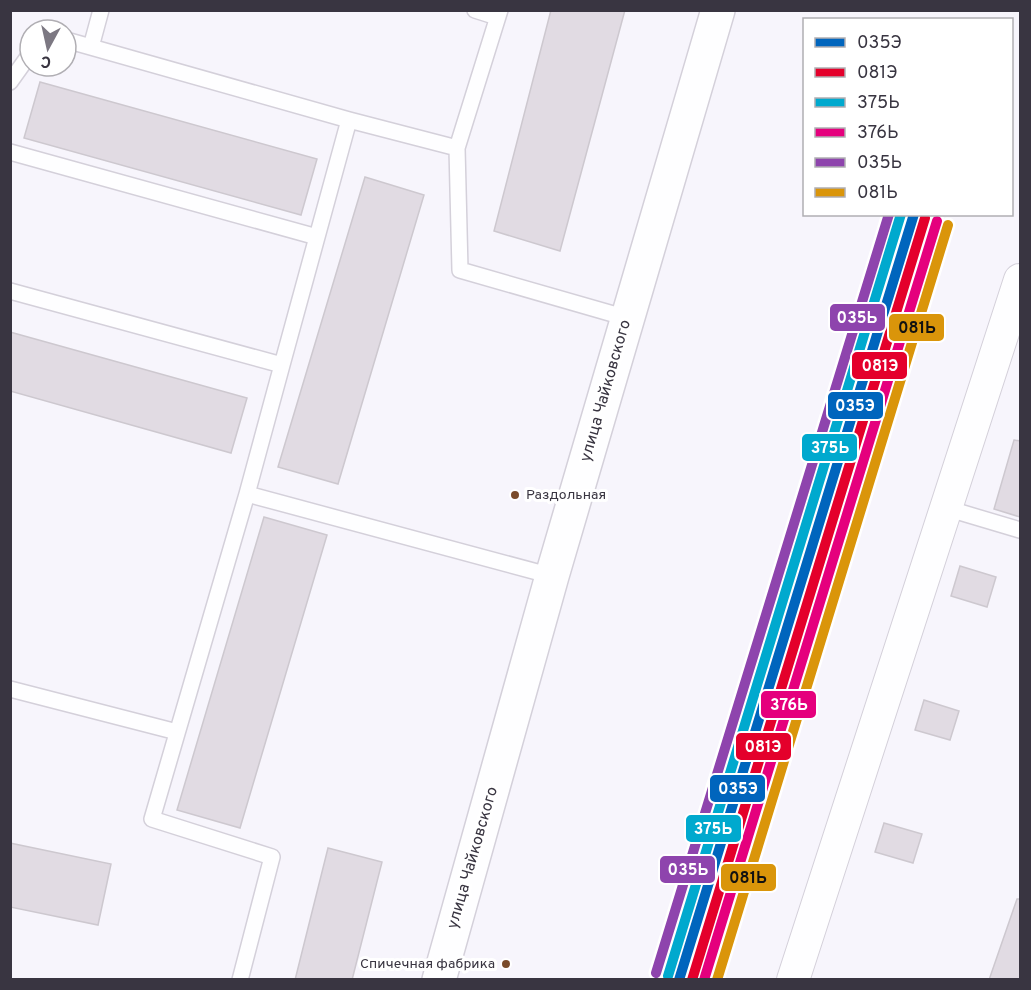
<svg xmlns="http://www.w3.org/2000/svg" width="1031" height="990" viewBox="0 0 1031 990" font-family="Overpass,sans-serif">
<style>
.building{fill:#e1dbe3;stroke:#cdc8cf;stroke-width:1.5}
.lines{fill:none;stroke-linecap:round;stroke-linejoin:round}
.lane-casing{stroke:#d4d0da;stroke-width:18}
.street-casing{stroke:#d4d0da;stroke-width:34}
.secondary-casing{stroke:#d4d0da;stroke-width:36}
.lane{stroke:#fefeff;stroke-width:15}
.street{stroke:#fefeff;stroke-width:32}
.secondary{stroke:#fefeff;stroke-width:33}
.rail-1-casing{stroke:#fff;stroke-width:15}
.rail-2-casing{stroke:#fff;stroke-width:15}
.rail-3-casing{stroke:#fff;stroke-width:15}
.rail-4-casing{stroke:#fff;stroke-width:15}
.rail-5-casing{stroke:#fff;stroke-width:15}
.rail-6-casing{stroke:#fff;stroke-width:15}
.rail-1{stroke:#0065bd;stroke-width:10}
.rail-2{stroke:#e4002b;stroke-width:10}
.rail-3{stroke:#00a9ce;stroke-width:10}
.rail-4{stroke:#e5007d;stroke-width:10}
.rail-5{stroke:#8e44ad;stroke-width:10}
.rail-6{stroke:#da950a;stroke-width:10}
.bus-dot{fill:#7a4b2a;stroke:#fff;stroke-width:2}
.labels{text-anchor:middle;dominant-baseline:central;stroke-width:6;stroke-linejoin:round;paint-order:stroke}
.bus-label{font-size:14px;fill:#393541;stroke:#fff;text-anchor:start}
.street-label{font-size:16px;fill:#393541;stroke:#fff}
.line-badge{stroke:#fff;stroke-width:2}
.badge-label{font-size:16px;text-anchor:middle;font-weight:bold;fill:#fff}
.pale-badge-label{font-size:16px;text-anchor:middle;font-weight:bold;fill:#111}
</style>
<rect width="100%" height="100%" fill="#f7f5fc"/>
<!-- building -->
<path class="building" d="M551,10H625L560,251L494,231Z
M40,82L317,159L301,215L24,138Z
M365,177L424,195L338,484L278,467Z
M10,332L247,398L231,453L10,391Z
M1014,440L1020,441V517L994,509Z
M264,517L327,535L240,828L177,810Z
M960,566L996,577L987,607L951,596Z
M924,700L959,711L950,740L915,730Z
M884,823L922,834L913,863L875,852Z
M10,843L111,864L98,925L10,907Z
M328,848L382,862L352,980H295Z
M1017,899H1020V980H989Z"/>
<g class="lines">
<defs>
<path id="lane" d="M475,10L497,17
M500,10L457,148L460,270L627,318
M66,40L349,120L457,148
M91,47L101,10
M10,82L30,54
M10,152L317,237
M10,291L282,365L247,494L152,819L272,857L240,980
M282,365L349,120
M247,494L552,576
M946,508L1020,530
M10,689L177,732"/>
<path id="street" d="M793,980L1020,280"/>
<path id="secondary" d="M439,980L552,576L718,10"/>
</defs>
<!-- lane casing -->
<use href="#lane" class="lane-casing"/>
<!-- street casing -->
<use href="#street" class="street-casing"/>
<!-- secondary casing -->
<use href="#secondary" class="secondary-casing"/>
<!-- lane -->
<use href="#lane" class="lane"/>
<!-- street -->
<use href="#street" class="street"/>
<!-- secondary -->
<use href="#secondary" class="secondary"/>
<defs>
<path id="rail-1" d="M679,980L914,214"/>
<path id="rail-2" d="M692,980L925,218"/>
<path id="rail-3" d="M668,976L901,214"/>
<path id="rail-4" d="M704,980L937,221"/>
<path id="rail-5" d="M656,973L889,214"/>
<path id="rail-6" d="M717,980L948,225"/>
</defs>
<!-- rail-1 casing -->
<use href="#rail-1" class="rail-1-casing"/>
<!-- rail-2 casing -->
<use href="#rail-2" class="rail-2-casing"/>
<!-- rail-3 casing -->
<use href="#rail-3" class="rail-3-casing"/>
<!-- rail-4 casing -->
<use href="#rail-4" class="rail-4-casing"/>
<!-- rail-5 casing -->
<use href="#rail-5" class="rail-5-casing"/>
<!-- rail-6 casing -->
<use href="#rail-6" class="rail-6-casing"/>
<!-- rail-1 -->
<use href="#rail-1" class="rail-1"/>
<!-- rail-2 -->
<use href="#rail-2" class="rail-2"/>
<!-- rail-3 -->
<use href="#rail-3" class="rail-3"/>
<!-- rail-4 -->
<use href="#rail-4" class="rail-4"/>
<!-- rail-5 -->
<use href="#rail-5" class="rail-5"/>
<!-- rail-6 -->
<use href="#rail-6" class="rail-6"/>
</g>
<!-- markers -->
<g class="bus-dot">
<circle cx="515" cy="495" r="5"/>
<circle cx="506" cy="964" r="5"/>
</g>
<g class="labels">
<!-- bus labels -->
<g class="bus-label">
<text x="526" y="495">Раздольная</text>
<text x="495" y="964" text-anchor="end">Спичечная фабрика</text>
</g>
<!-- street labels -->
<g class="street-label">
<text transform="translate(606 391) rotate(-74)">улица Чайковского</text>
<text transform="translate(473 858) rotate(-74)">улица Чайковского</text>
</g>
</g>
<g class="line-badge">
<rect x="829" y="303" width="57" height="29" rx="6" fill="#8e44ad"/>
<rect x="888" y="313" width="57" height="29" rx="6" fill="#da950a"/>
<rect x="851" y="351" width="57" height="29" rx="6" fill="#e4002b"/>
<rect x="827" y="391" width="57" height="29" rx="6" fill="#0065bd"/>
<rect x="801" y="433" width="57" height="29" rx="6" fill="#00a9ce"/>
<rect x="760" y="690" width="57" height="29" rx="6" fill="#e5007d"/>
<rect x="735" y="732" width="57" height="29" rx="6" fill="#e4002b"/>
<rect x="709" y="774" width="57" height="29" rx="6" fill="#0065bd"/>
<rect x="685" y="814" width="57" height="29" rx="6" fill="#00a9ce"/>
<rect x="659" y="855" width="57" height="29" rx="6" fill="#8e44ad"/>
<rect x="720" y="863" width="57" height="29" rx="6" fill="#da950a"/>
</g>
<g class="badge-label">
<text x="857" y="323">035Ь</text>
<text x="880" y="371">081Э</text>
<text x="855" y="411">035Э</text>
<text x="830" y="453">375Ь</text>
<text x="789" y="710">376Ь</text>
<text x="763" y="752">081Э</text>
<text x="738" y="794">035Э</text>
<text x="713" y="834">375Ь</text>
<text x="688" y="875">035Ь</text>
</g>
<g class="pale-badge-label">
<text x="917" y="333">081Ь</text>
<text x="748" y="883">081Ь</text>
</g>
<!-- border -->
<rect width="1031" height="990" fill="none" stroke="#393541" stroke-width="24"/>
<!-- legend -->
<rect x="803" y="18" width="210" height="198" fill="#ffffff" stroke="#b0aeb3" stroke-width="1.5"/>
<rect x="815" y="38" width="30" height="9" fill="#0065bd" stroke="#b0aeb3" stroke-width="1.5"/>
<text x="857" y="48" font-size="18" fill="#393541">035Э</text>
<rect x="815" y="68" width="30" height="9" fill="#e4002b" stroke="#b0aeb3" stroke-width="1.5"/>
<text x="857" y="78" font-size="18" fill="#393541">081Э</text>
<rect x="815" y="98" width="30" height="9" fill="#00a9ce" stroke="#b0aeb3" stroke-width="1.5"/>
<text x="857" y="108" font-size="18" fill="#393541">375Ь</text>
<rect x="815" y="128" width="30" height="9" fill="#e5007d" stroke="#b0aeb3" stroke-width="1.5"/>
<text x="857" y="138" font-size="18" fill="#393541">376Ь</text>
<rect x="815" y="158" width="30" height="9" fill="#8e44ad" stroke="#b0aeb3" stroke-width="1.5"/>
<text x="857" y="168" font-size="18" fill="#393541">035Ь</text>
<rect x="815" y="188" width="30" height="9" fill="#da950a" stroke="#b0aeb3" stroke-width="1.5"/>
<text x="857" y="198" font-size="18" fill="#393541">081Ь</text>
<!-- north arrow -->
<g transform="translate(48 48) rotate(188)"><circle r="28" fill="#ffffff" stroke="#b0aeb3" stroke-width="1.5"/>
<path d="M0-4.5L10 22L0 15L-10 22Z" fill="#7c7882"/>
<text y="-9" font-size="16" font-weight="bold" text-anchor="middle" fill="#393541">С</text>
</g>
</svg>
